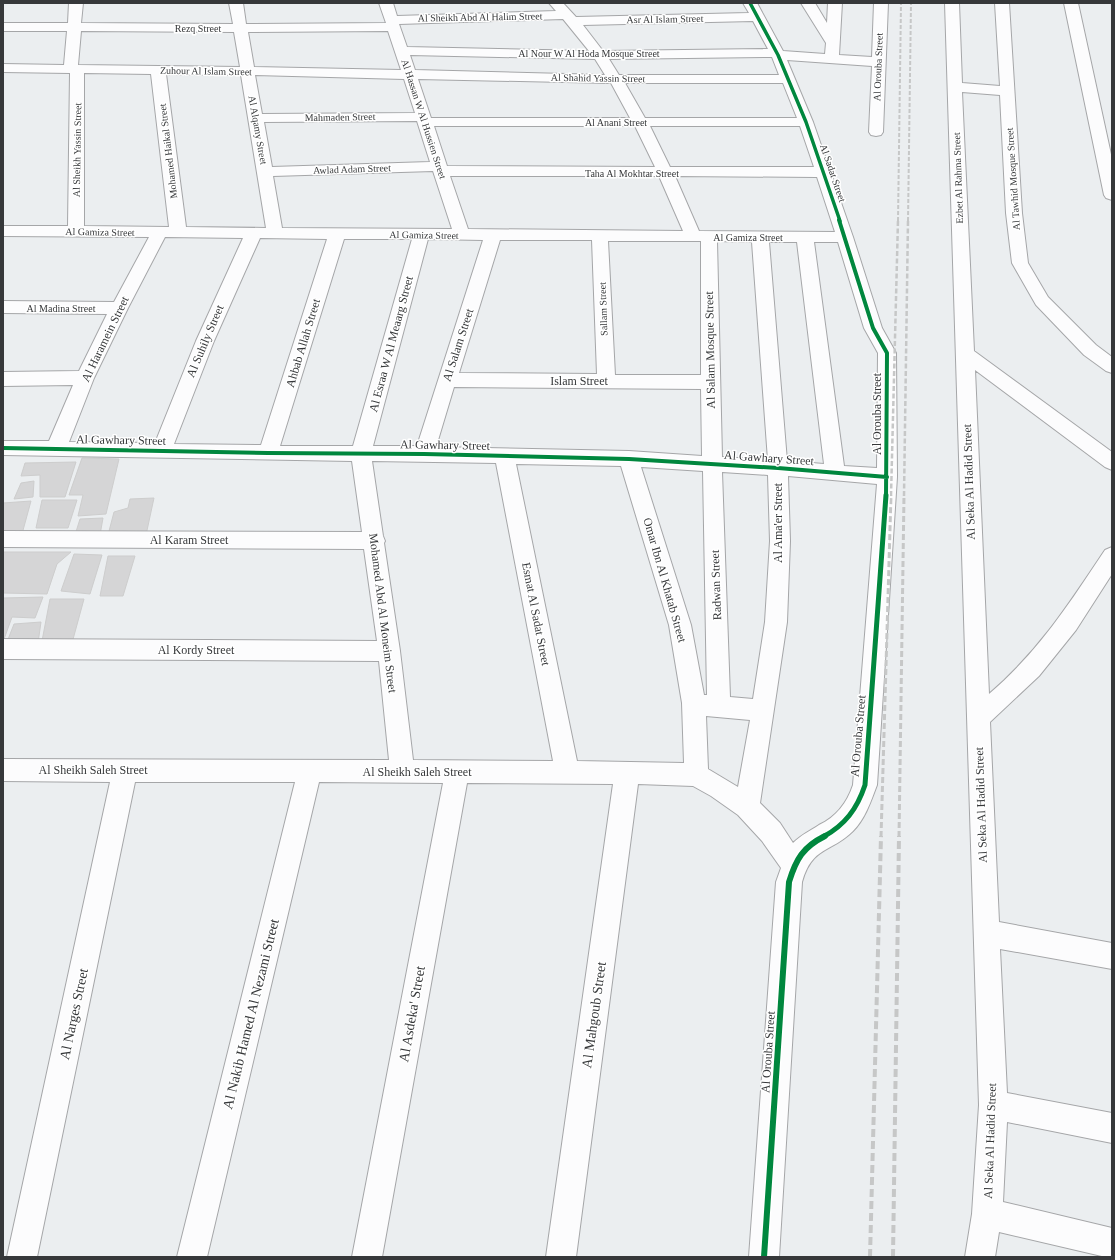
<svg xmlns="http://www.w3.org/2000/svg" width="1115" height="1260" viewBox="0 0 1115 1260" font-family="Georgia,serif">
<style>
.building{fill:#d5d5d6;stroke:#cdcdcd}
.lines{fill:none;stroke-linecap:round;stroke-linejoin:round}
.minor-casing{stroke:#a5a6a8;stroke-width:2}
.minor{fill:#fcfcfd;fill-rule:evenodd}
.rail-far3{stroke:#c6c7c7;stroke-width:2;stroke-dasharray:4 2;stroke-linecap:butt}
.rail-far2{stroke:#c6c7c7;stroke-width:2.5;stroke-dasharray:5 2.5;stroke-linecap:butt}
.rail-far1{stroke:#c6c7c7;stroke-width:3;stroke-dasharray:6 3;stroke-linecap:butt}
.rail{stroke:#c6c7c7;stroke-width:4;stroke-dasharray:8 4;stroke-linecap:butt}
.cycleway-far3-casing{stroke:#fff;stroke-width:5}
.cycleway-far2-casing{stroke:#fff;stroke-width:6}
.cycleway-far1-casing{stroke:#fff;stroke-width:8}
.cycleway-casing{stroke:#fff;stroke-width:9}
.cycleway-far3{stroke:#00873e;stroke-width:3.5}
.cycleway-far2{stroke:#00873e;stroke-width:4}
.cycleway-far1{stroke:#00873e;stroke-width:5}
.cycleway{stroke:#00873e;stroke-width:6}
.labels{text-anchor:middle;dominant-baseline:central;stroke-width:3;stroke-linejoin:round;paint-order:stroke}
.far-street-label{font-size:10px;fill:#36383a;stroke:#fff}
.street-label{font-size:12px;fill:#36383a;stroke:#fff}
.near-street-label{font-size:14px;fill:#36383a;stroke:#fff}
</style>
<rect width="100%" height="100%" fill="#ebeef0"/>
<!-- building -->
<path class="building" d="M82,458L119,459L106,514L78,516L83,495H69Z
M76,462L65,497H40V475L21,476L25,463Z
M34,481L33,497L14,499L21,483Z
M154,498L146,535H108L114,512L128,508L130,499Z
M42,500H77L68,528H36Z
M31,501L22,534H3V503Z
M103,518L100,535H75L80,519Z
M3,552H71L57,564L47,594L3,593Z
M74,554L102,555L90,594L61,591Z
M108,556H135L123,596H100Z
M43,597L35,618L12,617L3,642V598Z
M50,599H84L72,643L42,641Z
M41,622L38,643L7,642L14,624Z"/>
<g class="lines">
<defs>
<path id="minor" d="M69,3H83L81,23L233,24L229,3H243L246,24L386,23L379,3H393L397,16L556,11L549,3H563L576,17L749,13L743,3H757L783,51L825,54L826,43L801,3H815L827,23L828,3H842L839,55L872,57L874,3H888L883,132L881,135L876,136L871,135L869,132L872,66L787,60L813,122L853,237L882,328L896,353L897,477L877,785C871,801 865,819 853,831C831,853 812,846 802,882L779,1257H749L776,882L781,868L762,841L738,815L711,796L693,786L638,784L576,1257H546L613,784L467,783L382,1257H352L443,783L319,782L207,1257H177L295,782H135L37,1257H7L110,782L3,781V759L389,760L379,661L3,659V639L377,641L364,549L3,547V531L362,532L352,461L3,455V441H49L73,385L3,386V372L79,371L107,314L3,313V301L114,302L149,237L3,236V226H68L70,73L3,72V64L64,65L67,31H3V23H68ZM563,19L589,51L407,47L399,24ZM753,21L768,49L603,51L583,25ZM81,31L234,32L240,67L78,65ZM388,31L401,70L254,67L248,32ZM410,55L595,59L605,75L415,70ZM772,57L779,75H619L609,59ZM84,73L151,74L169,227L84,226ZM166,74L241,75L266,228L186,227ZM255,75L404,79L415,113L262,114ZM418,79L611,83L630,118H431ZM625,83H783L797,118H645ZM417,121L430,162L272,167L264,122ZM434,126H635L655,167L447,166ZM650,126H800L814,167H670ZM433,171L452,229L282,228L273,176ZM450,176H659L683,231L468,229ZM675,176L817,177L835,232L699,231ZM165,237L243,238L196,341L155,443L69,442L94,378L128,308ZM260,238L327,239L261,445L174,444L214,341ZM344,239H412L353,446H280ZM428,239L483,240L417,446H373ZM500,240H592L597,374L459,373ZM608,241H701V375H615ZM717,241L752,242L768,460L722,457ZM769,242H797L824,464L787,461ZM814,242H838L864,328L878,353L877,468L844,466ZM454,387L701,389L702,456L629,451L436,447ZM372,461L496,463L553,761L413,760L400,651L384,543L385,541L383,536ZM516,464L621,466L669,625L682,703L684,763L577,761ZM641,467L703,471L707,695H704L691,625ZM722,472L768,475L770,541L765,622L753,699L730,697ZM788,476L877,484L853,785C847,803 836,817 819,825C810,831 801,835 793,843L780,823L760,803L787,622L790,541ZM706,716L750,720L738,787L708,769Z
M945,3H959L962,83L1000,86L995,3H1009L1022,213L1028,263L1048,297L1096,345L1112,357V373L1106,371L1084,355L1036,305L1012,263L1006,213L1000,95L962,92L974,351L1112,452V470L1105,467L975,370L989,694C1039,651 1069,604 1105,550L1112,547V574L1076,630L1039,676L990,722L999,922L1112,943V969L1000,949L1007,1093L1112,1113V1143L1007,1122L1003,1202L1112,1228V1257H1106L999,1232L995,1257H965L972,1214L979,1105Z
M1064,3H1078L1112,159V200L1106,198L1104,195Z"/>
</defs>
<!-- minor casing -->
<use href="#minor" class="minor-casing"/>
<!-- minor -->
<use href="#minor" class="minor"/>
<!-- rail-far3 -->
<path class="rail-far3" d="M898,221L901,3
M908,221L911,3"/>
<!-- rail-far2 -->
<path class="rail-far2" d="M891,496L898,220
M904,496L908,220"/>
<!-- rail-far1 -->
<path class="rail-far1" d="M881,837L891,495
M899,837L904,495"/>
<!-- rail -->
<path class="rail" d="M870,1257L881,836
M893,1257L899,836"/>
<defs>
<path id="cycleway-far3" d="M750,3L778,55L806,122L840,221"/>
<path id="cycleway-far2" d="M839,220L873,328L887,353L886,496
M3,448L268,453L424,454L629,459L778,468L887,477"/>
<path id="cycleway-far1" d="M823,837C845,825 857,809 865,785L886,495"/>
<path id="cycleway" d="M764,1257L789,882C796,859 803,847 825,836"/>
</defs>
<!-- cycleway-far3 casing -->
<use href="#cycleway-far3" class="cycleway-far3-casing"/>
<!-- cycleway-far2 casing -->
<use href="#cycleway-far2" class="cycleway-far2-casing"/>
<!-- cycleway-far1 casing -->
<use href="#cycleway-far1" class="cycleway-far1-casing"/>
<!-- cycleway casing -->
<use href="#cycleway" class="cycleway-casing"/>
<!-- cycleway-far3 -->
<use href="#cycleway-far3" class="cycleway-far3"/>
<!-- cycleway-far2 -->
<use href="#cycleway-far2" class="cycleway-far2"/>
<!-- cycleway-far1 -->
<use href="#cycleway-far1" class="cycleway-far1"/>
<!-- cycleway -->
<use href="#cycleway" class="cycleway"/>
</g>
<g class="labels">
<!-- far-street labels -->
<g class="far-street-label">
<text transform="translate(480 17) rotate(-1)">Al Sheikh Abd Al Halim Street</text>
<text transform="translate(665 19) rotate(-1)">Asr Al Islam Street</text>
<text x="198" y="28">Rezq Street</text>
<text x="589" y="53">Al Nour W Al Hoda Mosque Street</text>
<text transform="translate(878 67) rotate(-88)">Al Orouba Street</text>
<text transform="translate(206 71) rotate(1)">Zuhour Al Islam Street</text>
<text transform="translate(598 78) rotate(1)">Al Shahid Yassin Street</text>
<text transform="translate(340 117) rotate(-1)">Mahmaden Street</text>
<text transform="translate(424 119) rotate(72)">Al Hassan W Al Hussien Street</text>
<text x="616" y="122">Al Anani Street</text>
<text transform="translate(258 130) rotate(80)">Al Alqamy Street</text>
<text transform="translate(77 150) rotate(-89)">Al Sheikh Yassin Street</text>
<text transform="translate(168 151) rotate(-97)">Mohamed Haikal Street</text>
<text transform="translate(352 169) rotate(-2)">Awlad Adam Street</text>
<text x="632" y="173">Taha Al Mokhtar Street</text>
<text transform="translate(833 173) rotate(71)">Al Sadat Street</text>
<text transform="translate(958 178) rotate(-92)">Ezbet Al Rahma Street</text>
<text transform="translate(1013 179) rotate(-94)">Al Tawhid Mosque Street</text>
<text transform="translate(100 232) rotate(1)">Al Gamiza Street</text>
<text transform="translate(424 235) rotate(1)">Al Gamiza Street</text>
<text x="748" y="237">Al Gamiza Street</text>
<text x="61" y="308">Al Madina Street</text>
<text transform="translate(603 309) rotate(-92)">Sallam Street</text>
</g>
<!-- street labels -->
<g class="street-label">
<text transform="translate(105 339) rotate(-64)">Al Haramein Street</text>
<text transform="translate(205 341) rotate(-67)">Al Suhily Street</text>
<text transform="translate(303 343) rotate(-73)">Ahbab Allah Street</text>
<text transform="translate(391 344) rotate(-75)">Al Esraa W Al Meaarg Street</text>
<text transform="translate(458 345) rotate(-72)">Al Salam Street</text>
<text transform="translate(710 350) rotate(-91)">Al Salam Mosque Street</text>
<text x="579" y="381">Islam Street</text>
<text transform="translate(877 414) rotate(-90)">Al Orouba Street</text>
<text transform="translate(121 440) rotate(1)">Al Gawhary Street</text>
<text transform="translate(445 445) rotate(1)">Al Gawhary Street</text>
<text transform="translate(769 458) rotate(4)">Al Gawhary Street</text>
<text transform="translate(969 482) rotate(-92)">Al Seka Al Hadid Street</text>
<text transform="translate(778 523) rotate(-90)">Al Ama'er Street</text>
<text x="189" y="540">Al Karam Street</text>
<text transform="translate(665 580) rotate(74)">Omar Ibn Al Khatab Street</text>
<text transform="translate(716 585) rotate(-92)">Radwan Street</text>
<text transform="translate(383 613) rotate(83)">Mohamed Abd Al Moneim Street</text>
<text transform="translate(536 614) rotate(79)">Esmat Al Sadat Street</text>
<text x="196" y="650">Al Kordy Street</text>
<text transform="translate(858 736) rotate(-85)">Al Orouba Street</text>
<text x="93" y="770">Al Sheikh Saleh Street</text>
<text x="417" y="772">Al Sheikh Saleh Street</text>
<text transform="translate(981 805) rotate(-92)">Al Seka Al Hadid Street</text>
<text transform="translate(768 1052) rotate(-86)">Al Orouba Street</text>
<text transform="translate(990 1141) rotate(-88)">Al Seka Al Hadid Street</text>
</g>
<!-- near-street labels -->
<g class="near-street-label">
<text transform="translate(74 1014) rotate(-78)">Al Narges Street</text>
<text transform="translate(251 1014) rotate(-76)">Al Nakib Hamed Al Nezami Street</text>
<text transform="translate(412 1014) rotate(-80)">Al Asdeka' Street</text>
<text transform="translate(594 1015) rotate(-82)">Al Mahgoub Street</text>
</g>
</g>
<!-- border -->
<rect width="1115" height="1260" fill="none" stroke="#36383a" stroke-width="8"/>
</svg>
